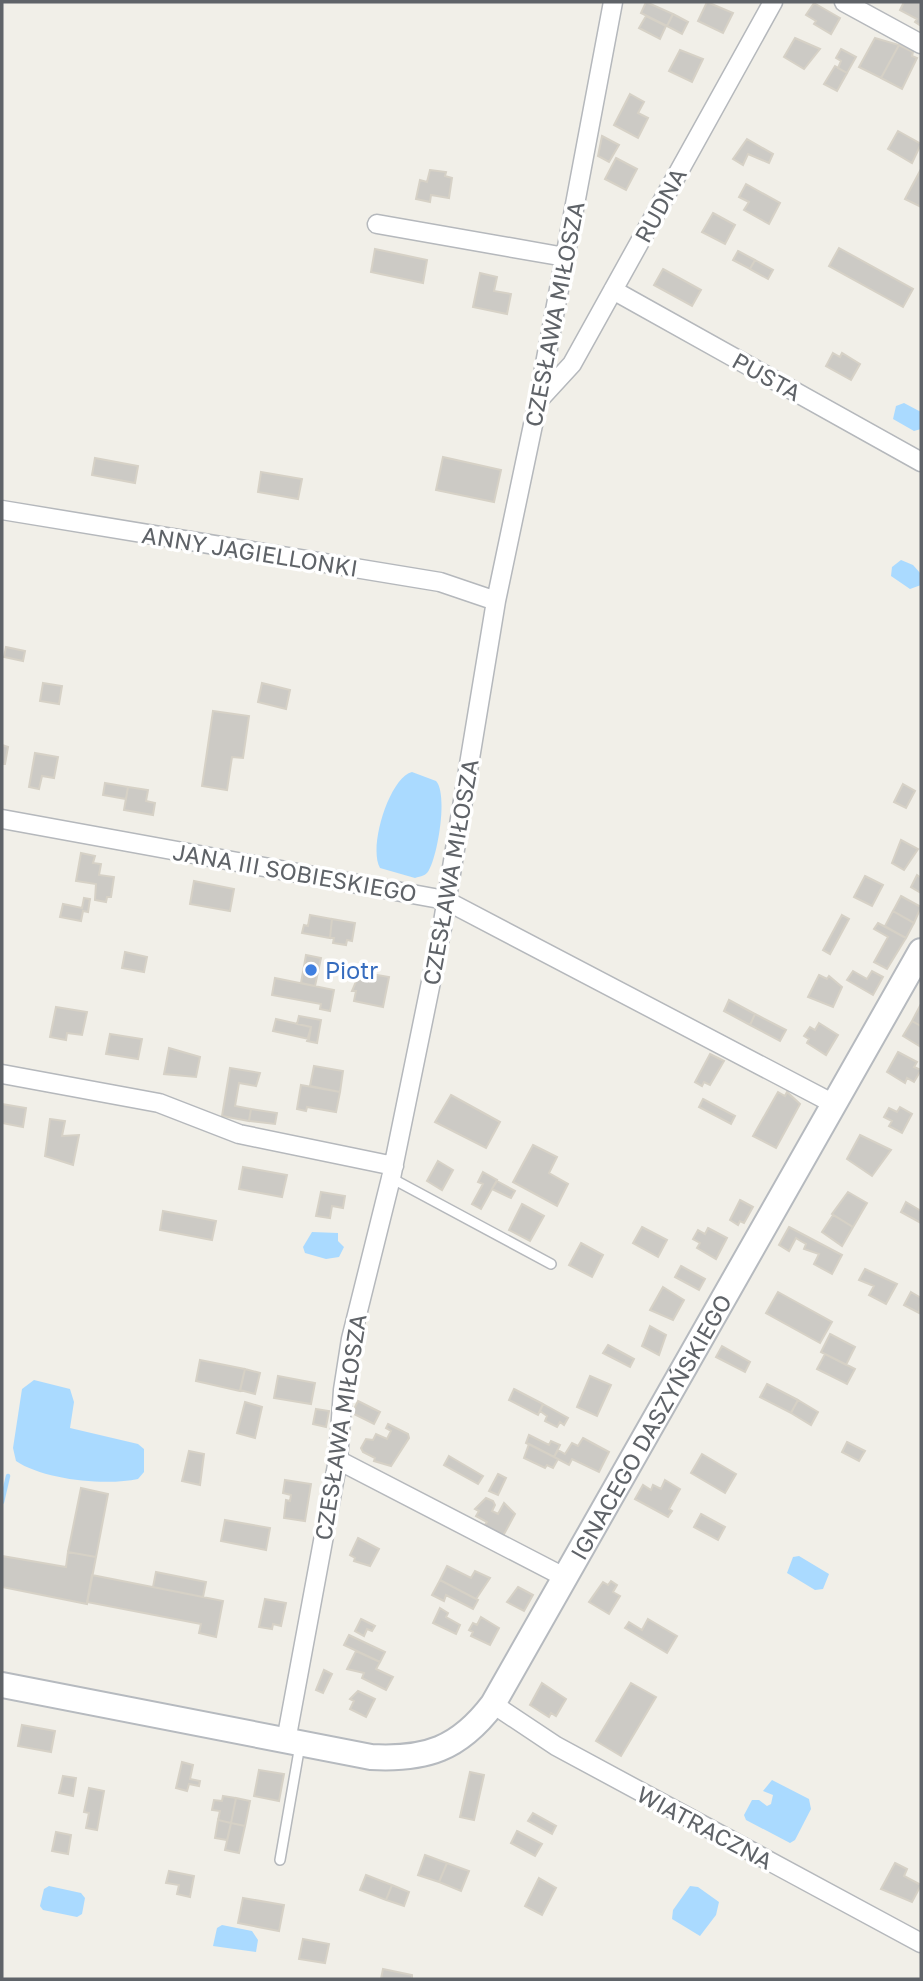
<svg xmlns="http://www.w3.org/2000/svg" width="923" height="1981" viewBox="0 0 923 1981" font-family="'Golos Text',sans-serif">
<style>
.water{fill:#aadaff}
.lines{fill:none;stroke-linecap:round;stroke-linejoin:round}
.stream{stroke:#aadaff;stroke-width:4.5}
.building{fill:#cccac5;stroke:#d6d1c6;stroke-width:2}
.lane-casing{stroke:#b5b8bc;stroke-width:12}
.street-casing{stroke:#b5b8bc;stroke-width:21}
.secondary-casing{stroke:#b6babf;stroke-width:28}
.lane{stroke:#fff;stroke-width:9}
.street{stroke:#fff;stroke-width:18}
.secondary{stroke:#fff;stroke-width:24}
.shop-dot{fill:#3f7fe0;stroke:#fff;stroke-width:2.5}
.labels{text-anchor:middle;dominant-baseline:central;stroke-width:7;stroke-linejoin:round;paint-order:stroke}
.street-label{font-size:23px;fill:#5f6368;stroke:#fff}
.shop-label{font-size:23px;fill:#366cbe;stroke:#fff;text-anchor:start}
</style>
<rect width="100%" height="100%" fill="#f1efe8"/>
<!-- water -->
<path class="water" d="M904,403L921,412V429L914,431L893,419L896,406Z
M901,560L913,565L921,574V585L910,589L891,576L892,567Z
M412,772L436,781C448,794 438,854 429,870C426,876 421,876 415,878L380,868C368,848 389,778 412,772Z
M312,1232L338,1233V1241L344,1247L339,1257L326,1259L305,1253L303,1247Z
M34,1380L70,1389L74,1402L70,1428L138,1444L144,1449V1472L138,1479C106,1486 44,1480 16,1461L13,1448L22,1389Z
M799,1556L829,1574L823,1589L815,1590L787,1573L793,1557Z
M772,1780L809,1799L811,1809L795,1840L790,1843L746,1820L744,1815L752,1800H759L767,1806L771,1804L773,1795L763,1791Z
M49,1886L81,1893L85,1898L82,1914L77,1917L43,1910L40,1906L44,1889Z
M690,1886L698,1887L719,1902L716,1915L700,1936L672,1919L673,1910Z
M222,1925L252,1931L258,1940L256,1952L213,1946L217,1928Z"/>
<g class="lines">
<!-- stream -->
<path class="stream" d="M2,1502L8,1476"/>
</g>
<!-- building -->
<path class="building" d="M646,2L673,14L667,26L641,13Z
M707,2L733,13L723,33L698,21Z
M904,2H921V26L915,22L917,19L900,10Z
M814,3L840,18L831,34L814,24L816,21L806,15Z
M673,14L688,22L682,34L667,26Z
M646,16L666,26L660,39L639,28Z
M795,38L820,49L804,69L784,57Z
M875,38L899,45L881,78L859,67Z
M899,45L913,52L912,56L917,58L902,89L881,78Z
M841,49L856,57L847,73L838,68L841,61L836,58Z
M680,50L703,59L692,82L669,71Z
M835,66L847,73L837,91L824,84Z
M630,94L644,102L638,113L648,118L638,138L614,125Z
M898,131L921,144L912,163L888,149Z
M602,136L619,145L609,162L598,156Z
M747,139L773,154L769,163L748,154L743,165L733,159Z
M616,158L637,169L626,190L605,179Z
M921,169V207L905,199Z
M430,170L446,172L445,176L452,178L449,198L431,195L430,202L416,199L420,180L427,182Z
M746,184L780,203L769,224L744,210L749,202L739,197Z
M713,213L735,225L725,244L702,232Z
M839,248L913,289L903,307L829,266Z
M375,249L427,260L423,283L371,272Z
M738,251L755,260L750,269L733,260Z
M755,260L773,270L768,279L750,269Z
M663,269L701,290L692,306L654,285Z
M480,273L497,277L494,291L511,294L507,314L473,307Z
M833,353L840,357L842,353L860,364L851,380L826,366Z
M443,457L501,470L494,502L436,490Z
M95,458L138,466L135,483L92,475Z
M261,472L302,479L298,499L258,492Z
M6,647L25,651L23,661L4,657Z
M43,683L62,686L59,704L40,701Z
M262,683L290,690L286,709L258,702Z
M213,711L249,716L243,758L232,757L227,790L202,786Z
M2,745L8,747L5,764H2Z
M35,753L58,757L54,778L42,776L39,789L29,787Z
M105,783L128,787L126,799L103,795Z
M903,784L915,791L906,808L894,802Z
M128,787L148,790L146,801L155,803L153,815L124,810Z
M901,840L918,849L904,870L892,863Z
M81,853L95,856L93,863L101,864L99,875L114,877L111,897H107L106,902L95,900L96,884L76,881Z
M917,875L921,878V893L911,887Z
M865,876L883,885L872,906L854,897Z
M194,881L234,889L230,911L190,904Z
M901,896L921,907L914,923L893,911Z
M84,898L90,899L88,912L83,911L81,921L60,917L63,904L82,908Z
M893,911L914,923L906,938L885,926Z
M310,915L332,919L330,938L302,933L304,925L308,926Z
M842,915L849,919L830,954L823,950Z
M332,919L355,923L352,941L347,940L346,945L333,943L334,938H330Z
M878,923L906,938L887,969L874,962L888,937L874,929Z
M125,952L147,957L144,972L122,968Z
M306,955L321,958L315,986L301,983Z
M853,971L867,979L872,971L883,977L873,995L847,980Z
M360,972L389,977L383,1007L354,1001L356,991H352Z
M819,975L827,979L829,976L842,987L833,1007L808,997Z
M275,978L334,990L330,1011L320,1009L321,1004L272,995Z
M729,1000L755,1014L750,1025L724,1011Z
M921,1004V1026L912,1021Z
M56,1007L87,1012L82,1035L67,1033L66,1040L50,1037Z
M755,1014L786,1030L780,1041L750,1025Z
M299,1016L321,1020L317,1043L307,1041L311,1027L297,1024Z
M276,1019L311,1027L309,1039L273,1031Z
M912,1021L921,1026V1047L903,1036Z
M819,1023L838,1035L826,1055L807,1043L809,1039L804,1036L810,1027L815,1030Z
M110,1034L142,1039L138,1059L106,1054Z
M169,1048L200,1057L196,1077L164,1074Z
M898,1052L917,1062L914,1067L921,1070L914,1082L907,1078L905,1083L887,1072Z
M710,1054L724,1061L710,1085L704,1082L702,1086L695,1082Z
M314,1066L343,1071L340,1092L310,1086Z
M230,1068L260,1073L256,1086L239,1083L235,1106L251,1109L249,1121L222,1116Z
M301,1085L340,1092L336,1112L307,1107L306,1111L297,1109Z
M778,1092L785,1096L787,1092L800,1104L776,1148L753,1136Z
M451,1095L500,1122L486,1148L435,1122Z
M703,1099L735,1116L731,1124L699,1107Z
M2,1104L26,1108L23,1127L2,1123Z
M900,1107L912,1114L902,1133L889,1126L892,1121L884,1117L889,1108L897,1112Z
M251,1109L277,1113L275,1124L249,1121Z
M50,1119L65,1121L62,1136L79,1135L73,1165L45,1156Z
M860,1135L891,1150L872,1176L847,1159Z
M533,1145L557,1157L549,1173L568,1184L557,1206L513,1182Z
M438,1161L453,1170L442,1190L427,1181Z
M243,1167L287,1175L282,1197L239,1189Z
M483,1172L497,1180L481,1209L472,1204L483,1184L478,1182Z
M497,1181L515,1191L511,1198L492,1189Z
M321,1192L345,1196L343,1208L332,1206L330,1218L316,1216Z
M848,1192L867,1203L853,1227L832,1214Z
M740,1200L753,1207L744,1223L740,1221L738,1225L730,1220Z
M906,1202L921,1211V1223L901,1212Z
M522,1204L544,1216L530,1241L509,1230Z
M163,1211L216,1221L212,1240L160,1230Z
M833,1215L853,1227L842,1246L822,1232Z
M642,1227L667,1240L658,1257L633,1243Z
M789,1227L842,1255L832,1274L814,1264L819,1254L804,1249L806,1244L799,1240L796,1238L789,1251L779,1245Z
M708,1228L727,1238L716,1259L697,1248L700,1243L693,1239L698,1230L705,1234Z
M581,1243L603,1255L592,1277L569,1265Z
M681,1266L705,1279L699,1290L675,1277Z
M865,1269L897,1284L886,1304L869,1295L874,1286L859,1280Z
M663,1287L684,1300L673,1320L650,1310Z
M778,1292L832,1322L820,1343L766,1313Z
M911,1292L921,1298L919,1313L904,1305Z
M650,1326L666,1335L659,1355L642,1346Z
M830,1334L855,1347L846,1365L821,1352Z
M608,1345L634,1359L630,1367L603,1353Z
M722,1346L750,1362L745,1372L716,1357Z
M825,1354L855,1369L847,1384L817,1369Z
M200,1360L245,1369L240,1391L196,1381Z
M245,1369L260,1373L255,1394L240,1390Z
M278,1376L315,1383L311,1404L274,1398Z
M590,1376L611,1385L597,1416L577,1407Z
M767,1384L798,1400L791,1413L760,1397Z
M514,1389L543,1404L538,1415L509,1400Z
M798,1400L818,1412L811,1425L791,1413Z
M358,1401L380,1412L374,1424L352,1413Z
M245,1402L262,1407L255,1438L237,1433Z
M543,1404L568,1418L564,1425L560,1422L557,1427L545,1421L547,1416L540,1411Z
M316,1409L329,1411L326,1427L313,1424Z
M388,1424L408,1434L409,1438L391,1466L374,1461L375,1458L363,1452L361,1448L366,1439L373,1440L376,1434L387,1439L391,1431L386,1428Z
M529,1435L549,1445L551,1441L560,1445L554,1457L526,1443Z
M583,1438L609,1452L599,1472L572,1459L569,1465L554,1457L558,1450L565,1454L572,1443L578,1446Z
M847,1442L865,1451L859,1461L842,1452Z
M529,1444L558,1459L553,1468L547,1465L545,1468L524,1458Z
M189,1451L204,1454L200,1485L182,1481Z
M702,1454L736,1474L725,1493L691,1473Z
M449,1456L483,1476L478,1484L444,1465Z
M498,1474L506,1478L498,1495L489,1491Z
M285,1480L311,1484L305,1521L284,1518L286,1500L290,1501L291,1495L283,1493Z
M665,1480L680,1489L669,1509L672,1511L668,1517L635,1499L643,1485L651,1490L653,1485L661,1489Z
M81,1488L108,1494L96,1557L68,1552Z
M486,1498L493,1501L495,1505L492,1511L498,1514L504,1503L515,1514L503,1536L484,1526L487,1522L476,1516L479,1511L475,1509Z
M701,1514L725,1527L718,1540L694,1527Z
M225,1520L270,1528L266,1550L221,1541Z
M358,1538L379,1549L370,1566L354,1561L355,1558L350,1555Z
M68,1552L96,1557L87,1604L2,1587V1556L66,1567Z
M447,1566L471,1578L475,1571L490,1578L476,1599L440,1580Z
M156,1572L206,1582L203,1597L153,1587Z
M92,1575L223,1601L216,1637L199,1633L201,1624L87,1602Z
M440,1580L478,1600L473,1609L446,1595L444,1601L432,1595Z
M611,1581L617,1585L613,1592L620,1596L609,1614L589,1602L603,1582L608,1585Z
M518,1587L533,1595L524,1611L507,1602Z
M265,1599L286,1603L281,1626L273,1624L272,1629L259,1627Z
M440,1608L448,1613L446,1617L460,1625L456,1634L433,1623Z
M481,1617L499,1628L490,1645L471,1636L473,1632L469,1630L473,1623L477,1625Z
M361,1619L375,1626L372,1631L367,1629L364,1636L355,1631Z
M648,1619L677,1636L667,1653L625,1628L629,1622L642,1630Z
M349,1635L385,1652L380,1662L344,1645Z
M356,1651L380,1662L376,1669L393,1677L386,1690L362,1678L364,1673L347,1669Z
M324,1670L332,1674L323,1693L316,1690Z
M542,1683L566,1699L556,1716L551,1713L549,1717L530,1705Z
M631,1683L656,1697L621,1756L596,1741Z
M358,1691L375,1699L366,1717L350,1709L354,1701L350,1699Z
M22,1725L55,1731L51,1752L18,1746Z
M182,1762L193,1765L190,1779L200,1781L199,1786L189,1784L187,1791L176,1788Z
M259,1770L284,1774L279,1801L254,1796Z
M470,1772L484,1775L474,1820L460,1817Z
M63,1776L76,1778L73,1796L59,1793Z
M89,1788L104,1791L97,1830L86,1828L89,1813L84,1812Z
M223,1796L236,1798L231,1823L218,1820L220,1811L212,1810L214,1800L222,1801Z
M236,1798L250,1801L245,1826L231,1823Z
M533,1813L556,1826L552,1834L528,1821Z
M218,1820L231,1823L227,1840L215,1838Z
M231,1823L245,1826L239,1853L225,1850Z
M517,1831L542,1844L535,1856L511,1843Z
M56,1832L71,1835L68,1854L52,1851Z
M425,1855L447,1863L439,1882L418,1875Z
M447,1863L469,1871L461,1891L439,1882Z
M895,1863L907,1869L904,1876L921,1885L912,1902L881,1889Z
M169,1871L194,1876L190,1897L177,1894L179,1885L166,1883Z
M366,1875L392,1885L386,1900L360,1890Z
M539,1878L556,1888L542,1915L525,1906Z
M392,1885L409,1892L404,1906L386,1900Z
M243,1898L284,1905L279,1931L238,1923Z
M303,1939L329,1944L325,1963L299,1959Z
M383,1969L412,1975V1979H381Z"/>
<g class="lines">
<defs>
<path id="lane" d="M391,1178L551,1264
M280,1860L300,1745"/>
<path id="street" d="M844,2L921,44
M377,224L565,257
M613,290L921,462
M538,401L572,364L773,2
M2,510L440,582L496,601
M2,819L445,900L834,1104
M2,1074L159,1103L239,1134L394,1166
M338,1460L566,1578
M493,1704L556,1746L921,1943
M286,1741L338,1460L343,1390L351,1339L391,1178L442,928L496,601L538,401L613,2"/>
<g id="secondary">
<path id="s1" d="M2,1685L371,1757C426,1760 459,1749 493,1704L921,951"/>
</g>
</defs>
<!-- lane casing -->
<use href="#lane" class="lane-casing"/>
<!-- street casing -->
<use href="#street" class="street-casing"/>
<!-- secondary casing -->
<use href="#secondary" class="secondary-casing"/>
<!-- lane -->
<use href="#lane" class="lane"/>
<!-- street -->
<use href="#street" class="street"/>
<!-- secondary -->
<use href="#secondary" class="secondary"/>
</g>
<!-- markers -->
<circle class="shop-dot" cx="311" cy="970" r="7"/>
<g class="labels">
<!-- street labels -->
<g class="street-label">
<text transform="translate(660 205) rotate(-61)">RUDNA</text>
<text transform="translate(554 314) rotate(-79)">CZESŁAWA MIŁOSZA</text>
<text transform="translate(767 376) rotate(29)">PUSTA</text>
<text transform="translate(250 551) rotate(9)">ANNY JAGIELLONKI</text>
<text transform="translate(295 872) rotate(10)">JANA III SOBIESKIEGO</text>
<text transform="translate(450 872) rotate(-80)">CZESŁAWA MIŁOSZA</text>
<text transform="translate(340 1427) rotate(-81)">CZESŁAWA MIŁOSZA</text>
<text stroke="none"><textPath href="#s1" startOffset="835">IGNACEGO DASZYŃSKIEGO</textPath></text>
<text transform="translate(705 1827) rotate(28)">WIATRACZNA</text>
</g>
<!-- shop labels -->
<g class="shop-label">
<text x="325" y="970">Piotr</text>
</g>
</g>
<!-- border -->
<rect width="923" height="1981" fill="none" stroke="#5f6368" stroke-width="7"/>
</svg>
